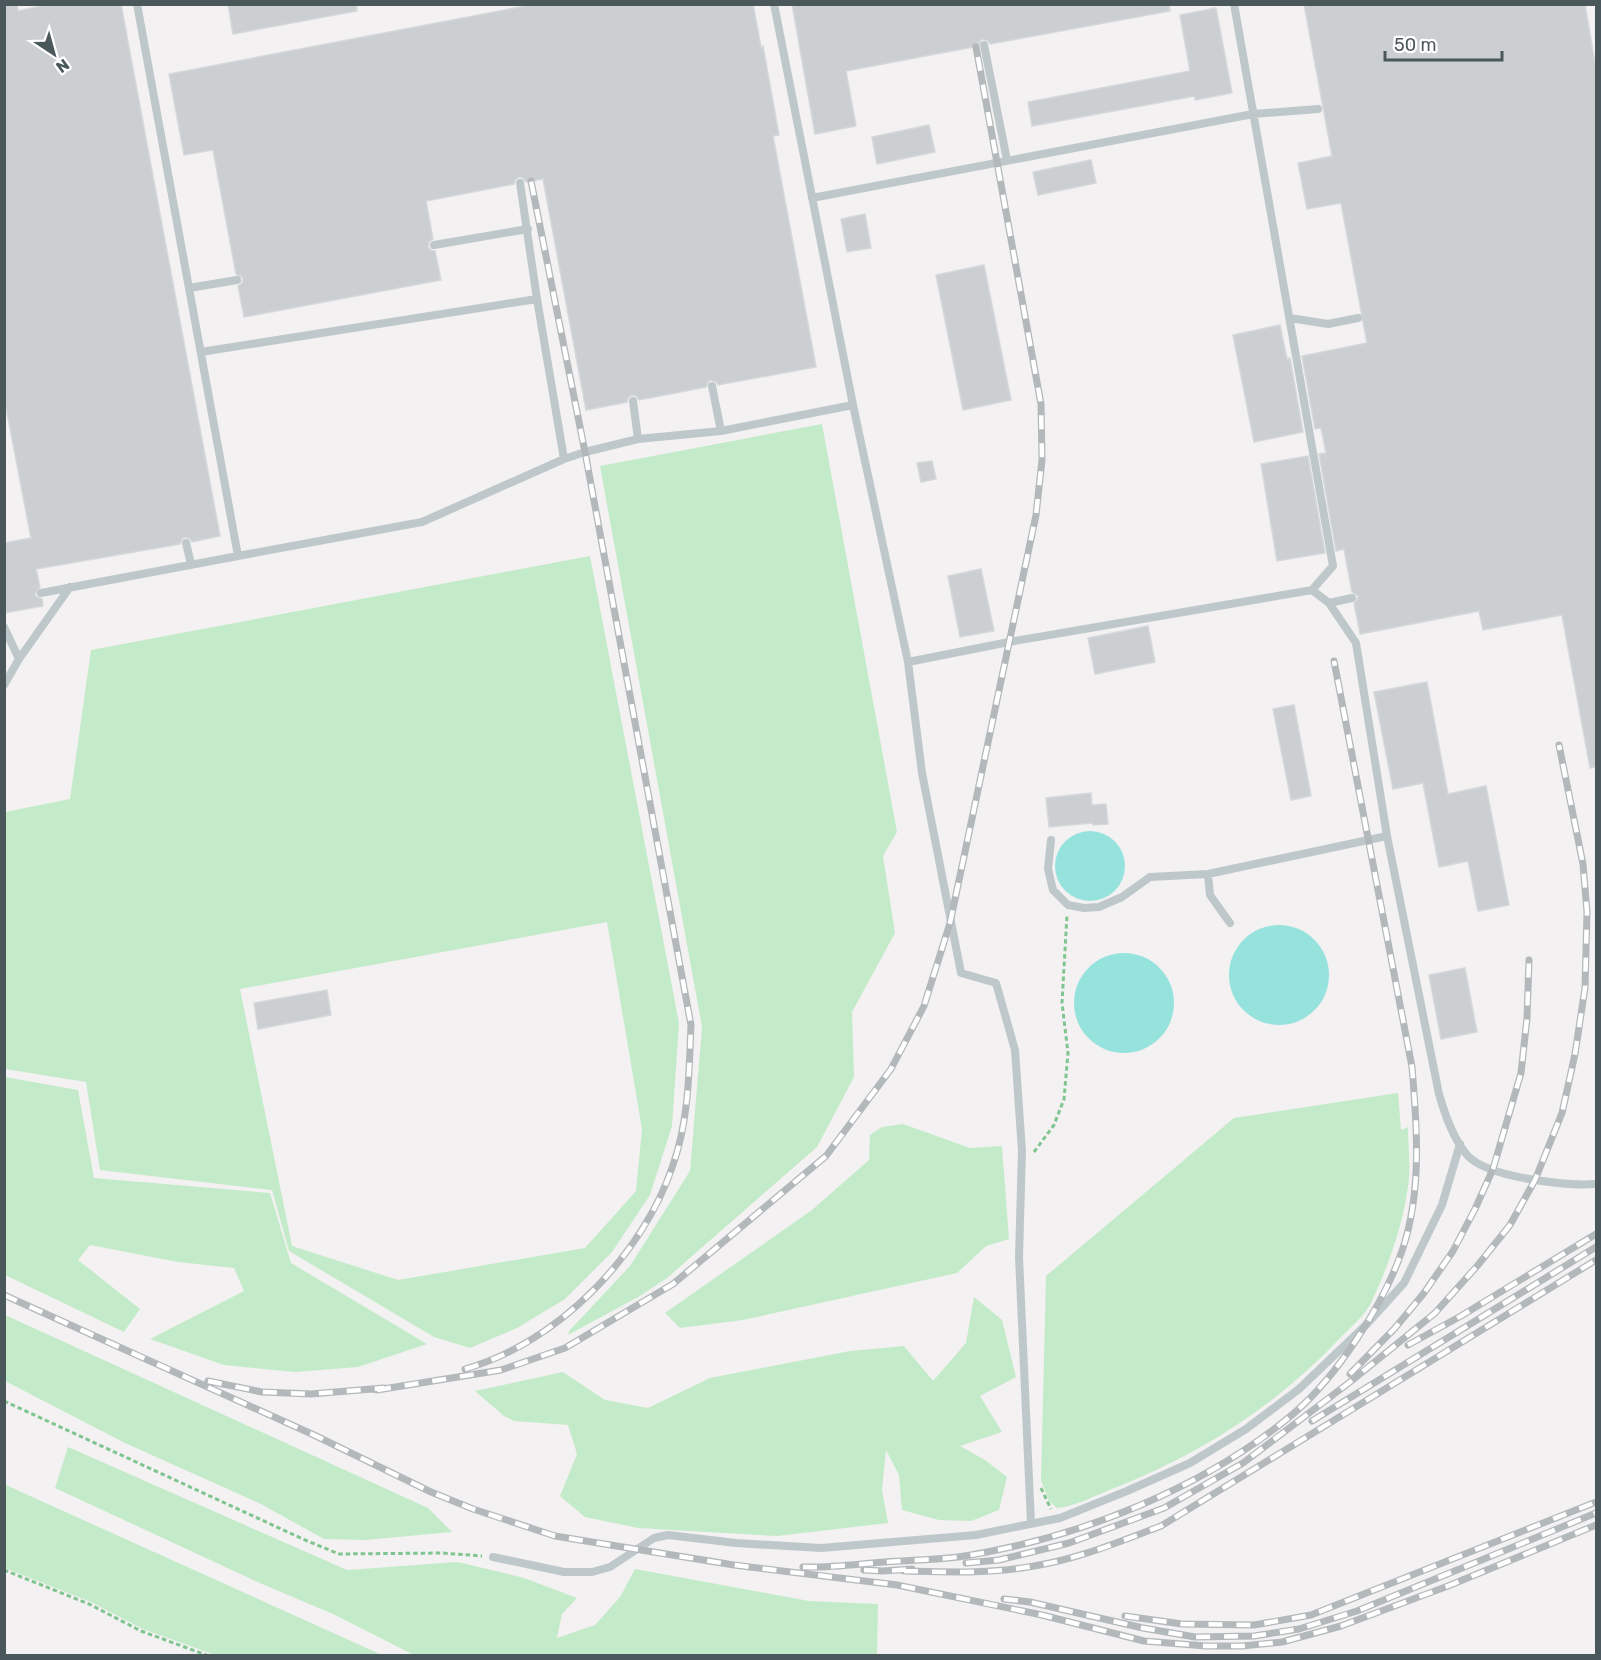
<svg xmlns="http://www.w3.org/2000/svg" width="1601" height="1660" viewBox="0 0 1601 1660" font-family="Rubik,sans-serif">
<style>
.green{fill:#c4ebc9;fill-rule:evenodd}
.water{fill:#96e3de}
.building{fill:#cbcfd2;stroke:#d5d8db;stroke-width:1.5}
.lines{fill:none;stroke-linecap:round;stroke-linejoin:round}
.path{stroke:#80c590;stroke-width:3;stroke-dasharray:4.5 3;stroke-linecap:butt}
.service{stroke:#bec8cb;stroke-width:8}
.rail-casing{stroke:#b3b8ba;stroke-width:7}
.rail{stroke:#fff;stroke-width:4.5;stroke-dasharray:14;stroke-linecap:butt}
</style>
<rect width="100%" height="100%" fill="#f3f1f1"/>
<!-- green -->
<path class="green" d="M822,424L897,832L883,856L895,933L852,1012L854,1077L817,1147L667,1278L640,1296L568,1335L570,1330L630,1266L690,1171L702,1027L600,466Z
M590,556L679,1023L672,1126L650,1195L612,1252L565,1299L517,1328L470,1348L434,1337L289,1251L272,1190L100,1170L86,1082L5,1069V812L70,799L91,650ZM607,922L642,1129L636,1191L585,1248L398,1280L292,1246L240,989Z
M5,1077L78,1090L94,1178L270,1193L291,1263L427,1344L358,1367L295,1372L224,1365L150,1339L244,1291L234,1268L178,1262L90,1245L78,1260L140,1309L124,1332L5,1275Z
M1398,1093L1401,1130L1408,1127C1408,1146 1411,1167 1408,1186C1403,1225 1388,1267 1371,1303C1365,1315 1351,1327 1341,1337C1276,1406 1201,1454 1112,1489C1094,1496 1076,1506 1057,1508L1049,1501L1041,1480L1046,1276L1234,1118Z
M903,1124L970,1148L1002,1146L1009,1239L986,1246L957,1273L743,1320L680,1328L665,1313L812,1210L869,1160L870,1135L882,1127Z
M974,1297L1002,1320L1016,1377L980,1396L1002,1432L960,1446L985,1460L1007,1477L999,1510L971,1521L939,1520L902,1510L899,1475L886,1450L882,1490L888,1523L777,1536L638,1528L585,1517L560,1496L577,1454L568,1425L514,1421L504,1416L475,1391L563,1372L605,1400L648,1408L710,1378L850,1351L904,1346L933,1381L966,1343Z
M5,1315L428,1508L452,1532L366,1540L324,1539L259,1503L125,1443L5,1381Z
M68,1447L347,1570L458,1562L524,1578L577,1598L562,1614L557,1638L595,1625L620,1597L635,1569L809,1601L878,1604L877,1655H414L333,1614L262,1584L55,1488Z
M4,1484L8,1486L382,1655H215L143,1629L91,1602L5,1568Z"/>
<!-- water -->
<path class="water" d="M1055 866a35 35 0 1 1 70 0a35 35 0 1 1-70 0Z
M1229 975a50 50 0 1 1 100 0a50 50 0 1 1-100 0Z
M1074 1003a50 50 0 1 1 100 0a50 50 0 1 1-100 0Z"/>
<!-- building -->
<path class="building" d="M4,4H17L18,11L51,4H121L220,536L192,542L190,539L185,537L182,539L180,544L36,569L40,587L35,594L37,597L42,599L43,606L4,613V543L31,538L4,397Z
M228,4H356L357,11L233,34Z
M536,4H753L761,47L763,46L779,135L773,136L816,367L718,385L716,382L711,380L708,382L706,387L639,400L636,396L632,395L628,398L627,402L586,410L543,179L526,182L523,178L519,177L515,180L514,184L426,201L433,239L429,242L428,247L431,250L435,251L441,280L244,317L238,286L242,283L243,278L236,274L213,150L184,155L169,74Z
M792,4H1169L1170,11L990,44L988,41L983,39L980,41L978,46L846,71L856,126L815,134Z
M1304,4H1585L1596,69V767L1590,768L1562,615L1483,630L1479,611L1360,634L1354,603L1357,600L1358,596L1352,592L1344,549L1336,551L1319,454L1326,453L1321,428L1315,429L1302,356L1367,343L1341,203L1307,209L1298,163L1332,156Z
M1216,8L1232,93L1195,100V96L1032,126L1028,102L1190,71L1180,15Z
M929,125L935,152L877,164L872,137Z
M1091,160L1096,183L1038,195L1033,172Z
M865,214L871,248L847,252L841,219Z
M984,265L1011,400L963,410L936,275Z
M1280,325L1287,359L1290,358L1303,432L1254,442L1233,335Z
M1308,456L1325,553L1277,561L1261,464Z
M932,461L936,479L921,482L917,463Z
M981,569L994,631L960,637L948,576Z
M1148,626L1155,662L1095,674L1088,638Z
M1427,682L1448,794L1486,786L1509,905L1478,911L1468,861L1439,867L1423,783L1393,789L1374,692Z
M1294,705L1311,796L1291,800L1273,709Z
M1091,793L1092,805L1106,804L1108,824L1093,825V823L1049,827L1046,798Z
M1465,968L1477,1032L1441,1039L1429,975Z
M327,990L331,1015L258,1029L254,1003Z"/>
<g class="lines">
<!-- path -->
<path class="path" d="M1034,1152L1054,1125L1064,1099L1068,1053L1062,1003L1067,915
M4,1401L305,1540L339,1554L442,1553L482,1556
M1041,1488L1051,1509
M4,1570L89,1604L141,1631L209,1656"/>
<!-- service -->
<path class="service" d="M984,45L1007,160
M812,198L1253,114L1318,109
M434,245L528,229
M189,288L237,280
M537,299L564,459L585,452L638,439L721,431L853,405L774,4
M1290,318L1328,324L1358,318
M201,352L537,299L520,183
M712,386L721,431
M633,401L638,439
M853,405L908,662L1009,642L1312,590L1333,566L1234,4
M186,543L191,564
M238,556L422,522L564,459
M1312,590L1329,603L1356,643L1387,836L1439,1094C1445,1115 1453,1139 1468,1156C1489,1178 1567,1186 1596,1184
M41,593L238,556L137,4
M1329,603L1352,598
M4,627L19,659
M908,662L922,773L961,973L996,983L1015,1050L1022,1151L1019,1257L1031,1523
M4,685L19,659L70,587
M1051,840L1048,869L1053,890L1068,905L1084,908L1099,907L1122,897L1150,877L1208,874L1387,836
M1208,874L1210,895L1230,923
M493,1557L564,1572H592L610,1567L654,1538L668,1535L736,1543L821,1548L976,1535L1060,1518L1127,1491L1190,1463L1246,1429L1299,1389L1366,1325L1404,1283L1442,1205L1460,1144"/>
<defs>
<path id="rail" d="M4,1295L314,1435L431,1492L473,1509L555,1536L734,1565L897,1585L1042,1615L1144,1641L1206,1646H1242L1282,1642L1341,1626L1448,1586L1596,1525
M1408,1345L1461,1316L1596,1234
M465,1369C558,1343 643,1255 673,1165C689,1119 689,1072 691,1025L585,452L531,181
M1350,1374L1395,1328L1424,1293L1453,1251L1475,1209L1493,1169L1521,1073L1527,1018L1529,960
M208,1381L262,1392L311,1394L384,1388
M377,1390L501,1370L565,1348L673,1284L826,1156L891,1069L924,1006L950,923L1036,515L1042,460L1041,404L976,47
M1312,1421L1596,1247
M966,1563L999,1560L1069,1543L1164,1508L1243,1463L1350,1382L1435,1313L1478,1265L1510,1225L1535,1180L1562,1113L1575,1054L1585,988L1587,912L1583,864L1559,745
M803,1567C830,1568 858,1564 885,1562C913,1560 943,1560 971,1555C1083,1536 1206,1487 1293,1414C1338,1376 1385,1302 1403,1248C1422,1190 1417,1126 1412,1067L1334,661
M864,1570L883,1571L912,1569
M904,1571C947,1572 992,1574 1034,1566C1078,1559 1119,1542 1161,1526L1596,1260
M1004,1599L1030,1602L1143,1628L1195,1637L1254,1636L1299,1629L1357,1611L1596,1513
M1125,1616L1182,1624L1254,1625L1311,1615L1596,1502"/>
</defs>
<!-- rail casing -->
<use href="#rail" class="rail-casing"/>
<!-- rail -->
<use href="#rail" class="rail"/>
</g>
<!-- border -->
<rect width="1601" height="1660" fill="none" stroke="#4a585c" stroke-width="12"/>
<!-- north arrow -->
<g transform="translate(54 54) rotate(144)" stroke="#ffffff" stroke-width="4.5" paint-order="stroke">
<path d="M0-4.5L10 22L0 15L-10 22Z" fill="#4a585c"/>
<text y="-9" font-size="16" font-weight="bold" text-anchor="middle" fill="#4a585c">N</text>
</g>
<!-- scale -->
<path d="M1385 51v9h117v-9" fill="none" stroke="#4a585c" stroke-width="3"/>
<text x="1394" y="51" font-size="18" fill="#4a585c" stroke="#ffffff" stroke-width="4.5" paint-order="stroke">50 m</text>
</svg>
